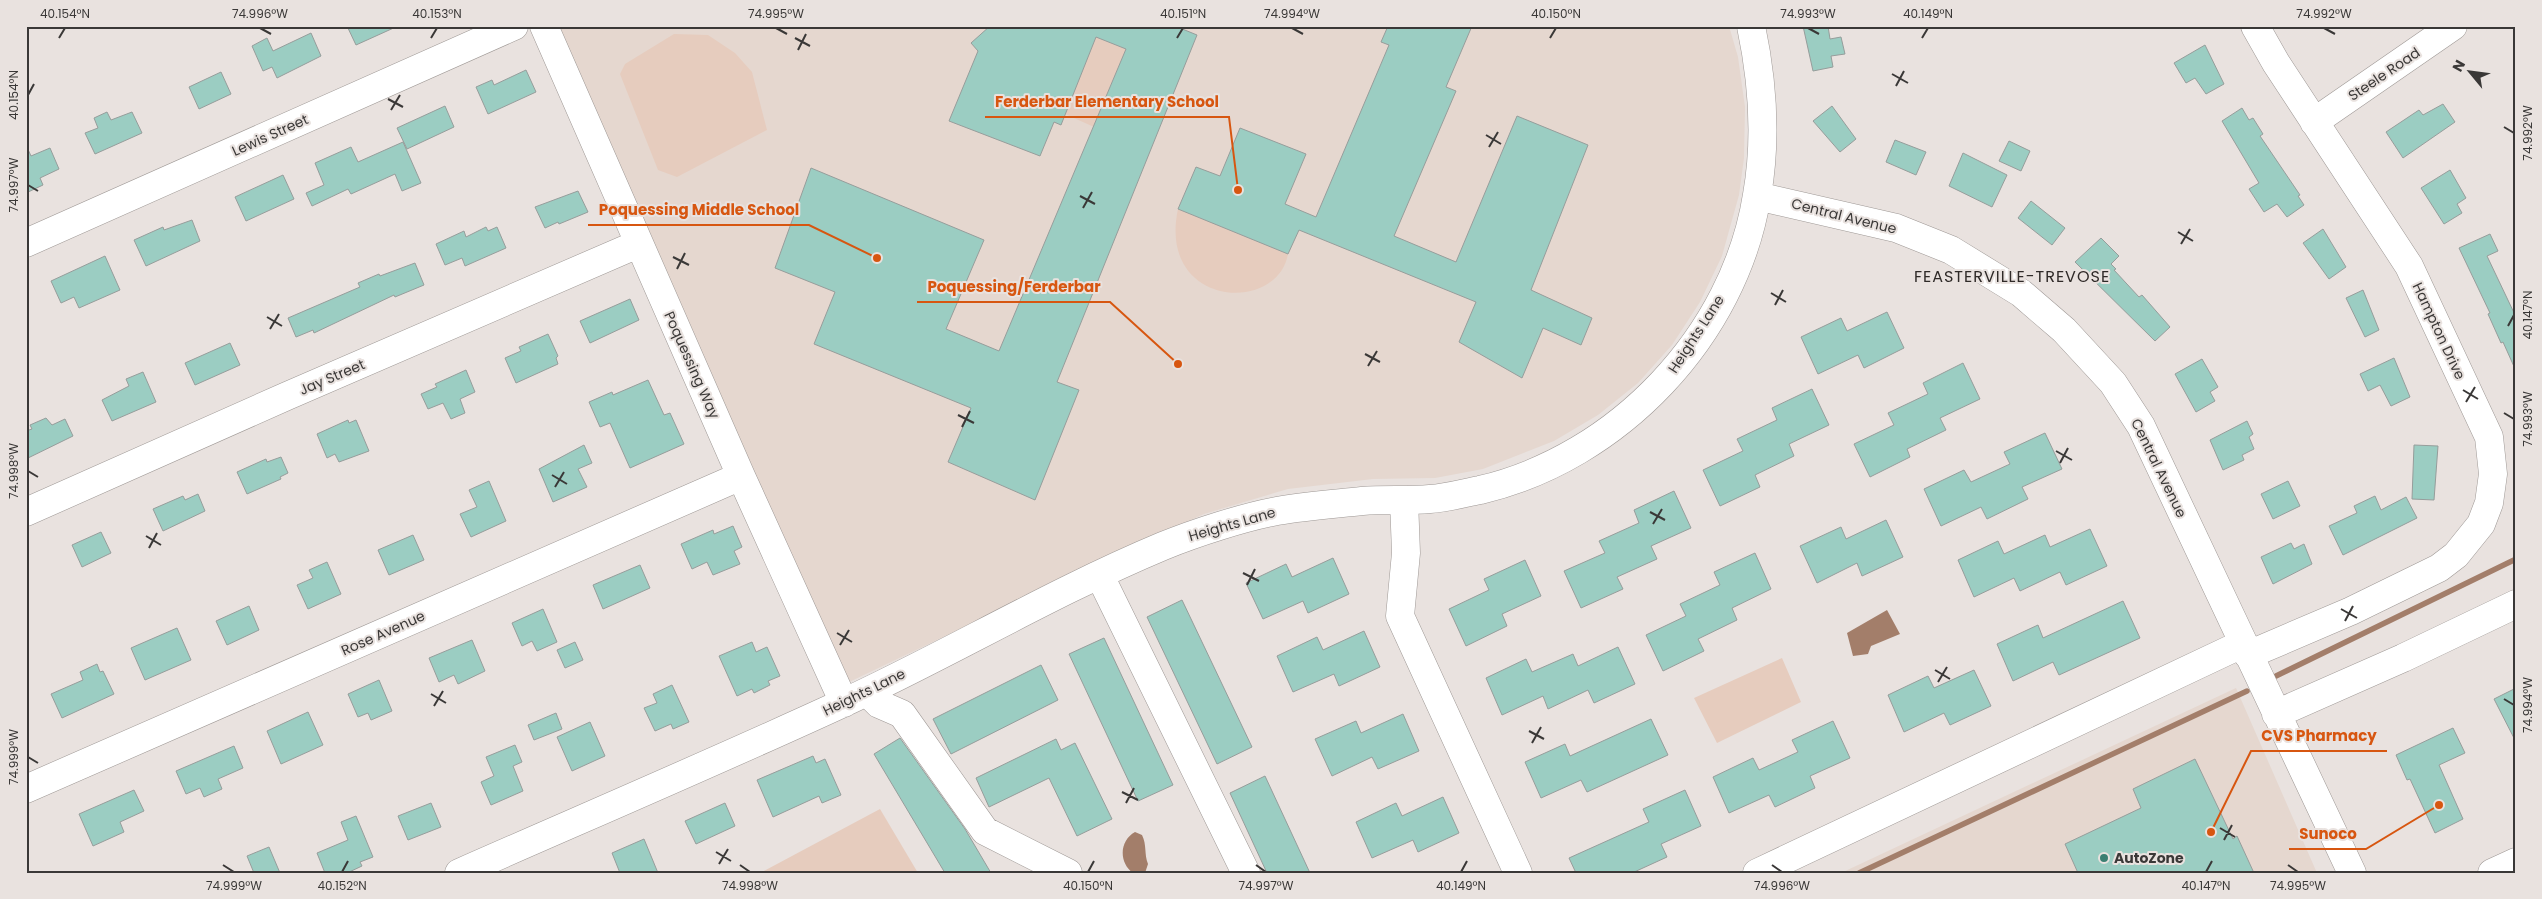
<svg xmlns="http://www.w3.org/2000/svg" width="2542" height="899" viewBox="0 0 2542 899" font-family="Poppins,sans-serif">
<style>
.built{fill:#e5d7cf}
.green{fill:#e6ccbe}
.water{fill:#a37e6a}
.lines{fill:none;stroke-linecap:round;stroke-linejoin:round}
.stream{stroke:#a37e6a;stroke-width:5.5}
.building{fill:#9bcdc2;stroke:#969d9b}
.minor-casing{stroke:#9e9895;stroke-width:29}
.major-casing{stroke:#9e9895;stroke-width:29}
.minor{stroke:#fff;stroke-width:28}
.major{stroke:#fff;stroke-width:28}
.ticks{fill:none;stroke:#3a3837;stroke-width:2}
.poi-dot{fill:#3b7f72;stroke:#e9e2df;stroke-width:2}
.labels{text-anchor:middle;dominant-baseline:central;stroke-width:4;stroke-linejoin:round;paint-order:stroke}
.street-label{font-size:14px;fill:#3a3837;stroke:#e9e2df}
.poi-label{font-size:14px;font-weight:bold;fill:#3a3837;stroke:#e9e2df;text-anchor:start}
.quarter-label{font-size:16px;letter-spacing:1px;fill:#2f2a28;stroke:#e9e2df}
.leader{fill:none;stroke:#d75610;stroke-width:2}
.callout-dot{fill:#d75610;stroke:#e9e2df;stroke-width:2}
.callout-label{font-size:15px;text-anchor:middle;font-weight:bold;fill:#d75610;stroke:#e9e2df;stroke-width:4;stroke-linejoin:round;paint-order:stroke}
.neatline{fill:none;stroke:#3a3837;stroke-width:2}
.ticks-label{font-size:12px;text-anchor:middle;fill:#3a3837}
</style>
<rect width="100%" height="100%" fill="#e9e2df"/>
<!-- built -->
<path class="built" d="M552,26H1729L1738,57L1745,107L1744,158L1739,195L1722,256L1700,302L1672,345L1638,383L1598,415L1554,441L1483,469L1435,478L1373,479L1288,489L1204,514L1125,550L843,685Z
M2236,688L2317,873H1841Z"/>
<!-- green -->
<path class="green" d="M674,34L708,35L735,53L752,72L767,130L677,177L658,170L620,74L625,64Z
M1096,37L1126,49L1094,127L1065,114Z
M1178,209L1288,254C1277,315 1157,307 1178,209Z
M1782,658L1801,702L1717,743L1694,698Z
M880,809L918,873H760Z"/>
<!-- water -->
<path class="water" d="M1887,610L1900,634L1871,646L1868,654L1853,656L1847,633Z
M1135,832L1142,835C1147,845 1144,854 1148,864L1145,873H1133C1118,862 1120,840 1135,832Z"/>
<g class="lines">
<!-- stream -->
<path class="stream" d="M2276,676L2516,559
M1859,873L2247,691"/>
</g>
<!-- building -->
<path class="building" d="M347,26H398L356,45Z
M990,26H1175L1197,35L1057,382L1079,390L1035,500L948,462L971,408L814,344L835,292L775,268L811,168L984,240L946,329L999,351L1126,49L1096,37L1061,125L1054,122L1040,156L949,121L978,51L971,43Z
M1388,26H1472L1446,87L1456,91L1394,236L1456,262L1517,116L1588,145L1531,290L1592,318L1581,345L1543,328L1522,378L1459,342L1476,302L1299,230L1288,254L1178,209L1196,167L1220,176L1240,128L1306,154L1285,204L1316,217L1389,45L1381,42Z
M1803,26H1828L1830,39L1841,37L1845,54L1831,56L1833,67L1813,71Z
M311,33L321,56L277,78L272,67L263,71L252,46L267,38L273,51Z
M2205,45L2224,84L2206,94L2195,78L2186,83L2174,63Z
M526,70L536,92L488,114L476,87L492,80L494,85Z
M221,72L231,94L199,109L189,87Z
M2443,104L2455,122L2403,158L2386,132L2419,110L2423,115Z
M445,106L454,127L407,149L397,128Z
M1832,106L1856,139L1840,152L1813,121Z
M2242,108L2249,120L2253,118L2263,134L2260,136L2300,195L2298,196L2304,205L2287,217L2277,204L2264,212L2249,189L2259,183L2222,121Z
M107,112L111,120L132,112L142,133L95,154L85,133L98,128L94,118Z
M1895,140L1926,152L1916,175L1886,162Z
M2009,141L2030,151L2021,171L1999,161Z
M403,142L421,183L402,191L395,174L351,194L348,189L312,206L306,193L324,185L315,163L351,147L358,162Z
M26,145L31,156L50,148L59,169L40,178L43,185L26,193Z
M1963,153L2007,175L1992,207L1949,186Z
M2450,170L2466,198L2457,204L2462,213L2444,224L2421,188Z
M283,175L294,199L246,221L235,197Z
M578,191L588,212L559,224L558,222L545,228L535,207Z
M2031,201L2065,228L2052,245L2018,218Z
M192,220L200,241L146,266L134,240L163,227L164,230Z
M486,227L488,231L497,227L506,248L465,266L462,258L445,265L436,244L464,231L466,237Z
M2323,229L2346,267L2329,279L2303,243Z
M2490,234L2498,251L2487,256L2516,317V371L2503,342L2501,343L2488,314L2490,313L2459,248Z
M2101,238L2119,256L2111,264L2116,269L2114,270L2139,297L2142,295L2170,327L2155,341L2075,262Z
M105,256L120,290L79,308L74,297L61,303L51,281Z
M415,263L424,285L395,297L394,295L314,333L313,330L296,337L288,318L360,287L358,283L379,274L380,276Z
M2363,290L2379,330L2365,337L2346,298Z
M630,299L639,320L590,343L580,321Z
M1887,312L1904,348L1864,368L1858,355L1818,374L1801,337L1841,318L1847,331Z
M548,334L558,356L556,358L558,364L516,383L505,358L521,351L519,347Z
M230,343L240,365L195,385L185,363Z
M2394,358L2410,397L2391,406L2380,385L2368,391L2360,374Z
M2202,359L2218,387L2210,392L2215,401L2196,412L2175,374Z
M1963,363L1980,399L1940,418L1946,430L1907,449L1910,457L1870,477L1854,444L1894,425L1888,413L1928,394L1923,383Z
M466,370L475,392L460,399L465,413L451,419L443,403L428,409L421,394L437,387L435,384Z
M143,372L156,402L112,421L102,400L129,386L126,379Z
M648,380L664,415L670,413L684,444L630,468L610,423L600,427L589,402L612,392L613,395Z
M1812,389L1829,425L1789,444L1794,456L1755,475L1760,487L1720,506L1703,470L1743,451L1737,439L1777,420L1772,408Z
M46,418L52,425L65,419L73,436L26,459V431L32,429L30,425Z
M348,420L349,423L356,420L369,451L339,462L335,454L327,458L317,434Z
M2247,421L2253,434L2249,437L2254,449L2242,455L2244,460L2223,470L2210,440Z
M2045,433L2062,469L2022,487L2028,499L1987,519L1981,507L1941,526L1924,489L1964,470L1971,482L2010,464L2004,452Z
M584,445L592,463L578,469L587,487L553,502L539,469Z
M2414,445L2438,446L2434,500L2412,499Z
M281,457L288,473L280,477L281,479L247,494L237,472L266,459L267,462Z
M489,481L506,521L471,537L460,514L477,507L469,490Z
M2288,481L2300,506L2273,519L2261,494Z
M1674,491L1691,528L1651,546L1657,559L1617,577L1623,589L1581,608L1564,571L1605,553L1599,541L1639,523L1634,510Z
M198,494L205,511L163,531L153,509L183,496L185,500Z
M2375,496L2381,510L2406,497L2417,518L2343,555L2329,526L2357,513L2354,506Z
M1886,520L1903,557L1862,576L1857,563L1817,583L1800,546L1841,527L1846,539Z
M733,526L742,547L734,551L740,564L713,575L707,562L692,569L681,544L713,530L714,534Z
M2090,529L2107,566L2066,585L2060,572L2020,591L2014,578L1974,597L1958,560L1998,541L2004,554L2045,535L2050,547Z
M101,532L111,553L82,567L72,545Z
M413,535L424,560L389,575L378,550Z
M2291,543L2294,549L2304,544L2312,564L2273,584L2261,557Z
M1755,553L1771,589L1732,608L1737,620L1698,639L1704,651L1663,671L1646,635L1686,616L1680,604L1720,585L1714,572Z
M1333,558L1349,594L1308,613L1303,601L1263,619L1246,583L1286,564L1292,577Z
M1525,560L1541,596L1502,614L1507,626L1466,646L1449,609L1489,590L1484,579Z
M327,562L341,594L308,609L297,585L313,578L309,570Z
M640,565L650,588L603,609L593,585Z
M1182,600L1252,747L1217,764L1147,617Z
M2123,601L2140,638L2059,675L2053,662L2013,681L1997,644L2038,625L2043,638Z
M249,606L259,630L227,645L216,621Z
M543,609L557,642L537,651L532,641L522,646L512,623Z
M177,628L191,660L145,680L131,648Z
M1364,631L1380,667L1339,686L1334,674L1293,692L1277,656L1317,637L1323,650Z
M1104,638L1173,785L1138,801L1069,654Z
M472,640L485,671L458,684L454,675L439,682L429,658Z
M575,642L583,660L565,668L557,650Z
M752,642L756,652L767,647L780,676L768,681L770,685L754,693L752,689L737,696L719,656Z
M1618,647L1635,684L1594,703L1588,690L1548,709L1543,696L1502,715L1486,678L1526,659L1532,672L1573,654L1578,666Z
M97,664L100,672L103,671L114,694L62,718L51,694L83,680L80,672Z
M1041,665L1058,700L951,754L933,719Z
M1974,670L1991,706L1950,725L1944,713L1904,732L1888,695L1928,676L1934,688Z
M379,680L392,711L371,720L368,713L358,717L348,694Z
M672,685L689,722L673,729L671,724L655,731L644,708L657,703L653,694Z
M2516,688V742L2494,699Z
M308,712L323,745L281,764L267,731Z
M556,713L562,729L534,740L528,725Z
M1403,714L1419,751L1378,769L1372,757L1332,776L1315,739L1356,721L1361,733Z
M1651,719L1668,755L1587,792L1581,780L1541,798L1525,762L1565,744L1570,756Z
M1833,721L1850,758L1810,776L1815,788L1775,807L1769,795L1729,813L1713,777L1753,758L1759,770L1798,752L1792,740Z
M590,722L605,756L572,771L557,737Z
M2453,728L2465,753L2439,765L2463,819L2435,833L2410,779L2407,780L2396,755Z
M900,738L965,829L991,873H945L874,754Z
M1056,739L1061,750L1075,743L1112,819L1077,836L1049,778L989,807L976,778Z
M515,745L522,762L513,766L523,791L491,805L481,782L494,776L486,757Z
M234,746L243,768L218,779L222,789L204,797L200,788L186,794L176,771Z
M813,756L816,763L825,759L841,795L822,803L819,796L773,817L757,780Z
M2195,759L2233,839L2237,836L2254,873H2078L2065,844L2141,808L2133,789Z
M1265,776L1310,873H1267L1230,793Z
M134,790L144,811L120,822L124,832L93,846L79,814Z
M1685,790L1701,826L1661,844L1667,857L1632,873H1576L1569,858L1649,822L1643,809Z
M1443,797L1459,833L1418,852L1413,840L1372,858L1356,822L1396,803L1402,816Z
M431,803L441,827L408,840L398,816Z
M725,803L735,826L696,844L685,821Z
M356,816L373,857L360,862L362,866L347,873H325L317,853L348,840L341,822Z
M644,839L658,873H620L612,853Z
M269,847L280,873H254L247,856Z"/>
<g class="lines">
<defs>
<path id="minor" d="M544,26L741,476L844,703
M2314,122L2453,26
M1757,196L1896,228L1951,250L2021,293L2064,330L2113,383L2141,426L2352,873
M26,243L514,26
M1404,500L1406,553L1400,616L1518,873
M26,512L287,396L638,244
M1100,576L1246,873
M2248,655L2351,611L2439,568L2456,555L2481,524L2489,503L2493,474L2489,437L2409,266L2276,63L2255,26
M867,692L879,704L902,714L985,831L1068,873
M2276,714L2403,658L2516,604
M26,789L741,476
M459,873C586,817 715,762 841,704C949,654 1053,592 1163,546C1195,533 1244,517 1277,511C1305,506 1334,504 1362,501C1385,499 1408,501 1430,499C1447,498 1464,493 1480,490C1618,458 1735,335 1757,195C1767,138 1763,83 1751,26
M1757,873L2242,644"/>
<path id="major" d="M2492,873L2516,862"/>
</defs>
<!-- minor casing -->
<use href="#minor" class="minor-casing"/>
<!-- major casing -->
<use href="#major" class="major-casing"/>
<!-- minor -->
<use href="#minor" class="minor"/>
<!-- major -->
<use href="#major" class="major"/>
</g>
<!-- ticks -->
<path class="ticks" d="M260,28L271,34M776,28L787,34M1292,28L1303,34M1808,28L1819,34M2324,28L2335,34M59,38L65,28M431,38L437,28M795,38L810,46M1177,38L1183,28M1550,38L1556,28M1922,38L1928,28M798,50L806,34M1892,74L1908,83M1896,86L1904,71M28,95L34,84M388,99L403,107M391,110L400,95M2504,127L2514,133M1486,135L1501,144M1489,147L1498,132M28,185L38,191M1080,196L1095,204M1083,208L1092,192M2178,232L2193,241M2181,244L2190,229M673,257L689,265M677,269L685,253M1771,293L1786,302M1775,305L1783,290M267,317L282,326M2508,326L2514,315M270,329L279,314M1365,354L1380,362M1368,366L1377,351M2463,390L2478,399M2466,402L2475,387M2504,413L2514,419M958,415L974,423M962,427L970,411M2056,451L2072,460M2060,463L2068,448M28,471L38,477M552,475L567,484M555,487L564,472M1650,512L1665,520M1653,524L1662,509M146,536L161,545M149,548L157,533M1243,573L1259,581M1247,585L1255,569M2341,609L2357,618M2345,621L2353,606M837,633L852,642M840,645L849,630M1935,670L1950,679M1938,682L1947,667M431,694L446,703M2504,699L2514,705M434,706L443,691M1529,731L1544,739M1532,743L1541,727M28,757L38,763M1122,792L1138,800M1126,803L1134,788M2220,828L2235,837M2224,840L2232,825M716,852L731,861M719,864L728,849M223,865L234,872M740,865L750,872M1256,865L1266,872M1772,865L1782,872M2288,865L2298,872M342,872L348,861M1088,872L1094,861M1461,872L1467,861M2206,872L2212,861"/>
<!-- markers -->
<circle class="poi-dot" cx="2104" cy="858" r="5"/>
<g class="labels">
<!-- street labels -->
<g class="street-label">
<text transform="translate(2384 74) rotate(-34)">Steele Road</text>
<text transform="translate(270 135) rotate(-24)">Lewis Street</text>
<text transform="translate(1844 216) rotate(14)">Central Avenue</text>
<text transform="translate(2439 331) rotate(65)">Hampton Drive</text>
<text transform="translate(1696 334) rotate(-57)">Heights Lane</text>
<text transform="translate(692 365) rotate(66)">Poquessing Way</text>
<text transform="translate(332 377) rotate(-23)">Jay Street</text>
<text transform="translate(2159 468) rotate(64)">Central Avenue</text>
<text transform="translate(1232 524) rotate(-16)">Heights Lane</text>
<text transform="translate(383 633) rotate(-24)">Rose Avenue</text>
<text transform="translate(864 692) rotate(-26)">Heights Lane</text>
</g>
<!-- poi labels -->
<g class="poi-label">
<text x="2114" y="858">AutoZone</text>
</g>
<!-- quarter labels -->
<g class="quarter-label">
<text x="2012" y="276">FEASTERVILLE-TREVOSE</text>
</g>
</g>
<!-- callouts -->
<path class="leader" d="M1238 190L1229 117H985M877 258L809 225H588M1178 364L1110 302H917M2211 832L2251 751H2387M2439 805L2366 849H2289"/>
<g class="callout-dot">
<circle cx="1238" cy="190" r="5"/>
<circle cx="877" cy="258" r="5"/>
<circle cx="1178" cy="364" r="5"/>
<circle cx="2211" cy="832" r="5"/>
<circle cx="2439" cy="805" r="5"/>
</g>
<g class="callout-label">
<text x="1107" y="107">Ferderbar Elementary School</text>
<text x="699" y="215">Poquessing Middle School</text>
<text x="1014" y="292">Poquessing/Ferderbar</text>
<text x="2319" y="741">CVS Pharmacy</text>
<text x="2328" y="839">Sunoco</text>
</g>
<!-- border -->
<rect width="2542" height="899" fill="none" stroke="#e9e2df" stroke-width="55"/>
<!-- north arrow -->
<g transform="translate(2470 72) rotate(299)" stroke="#e9e2df" stroke-width="4" paint-order="stroke">
<path d="M0-4L9 19L0 12L-9 19Z" fill="#3a3837"/>
<text y="-8" font-size="14" font-weight="bold" text-anchor="middle" fill="#3a3837">N</text>
</g>
<rect x="28" y="28" width="2486" height="844" class="neatline"/>
<g class="ticks-label">
<text x="65" y="18">40.154°N</text>
<text x="260" y="18">74.996°W</text>
<text x="437" y="18">40.153°N</text>
<text x="776" y="18">74.995°W</text>
<text x="1183" y="18">40.151°N</text>
<text x="1292" y="18">74.994°W</text>
<text x="1556" y="18">40.150°N</text>
<text x="1808" y="18">74.993°W</text>
<text x="1928" y="18">40.149°N</text>
<text x="2324" y="18">74.992°W</text>
<text transform="translate(14 95) rotate(-90)" y="4">40.154°N</text>
<text transform="translate(2528 133) rotate(-90)" y="4">74.992°W</text>
<text transform="translate(14 185) rotate(-90)" y="4">74.997°W</text>
<text transform="translate(2528 315) rotate(-90)" y="4">40.147°N</text>
<text transform="translate(2528 419) rotate(-90)" y="4">74.993°W</text>
<text transform="translate(14 471) rotate(-90)" y="4">74.998°W</text>
<text transform="translate(2528 705) rotate(-90)" y="4">74.994°W</text>
<text transform="translate(14 757) rotate(-90)" y="4">74.999°W</text>
<text x="234" y="890">74.999°W</text>
<text x="342" y="890">40.152°N</text>
<text x="750" y="890">74.998°W</text>
<text x="1088" y="890">40.150°N</text>
<text x="1266" y="890">74.997°W</text>
<text x="1461" y="890">40.149°N</text>
<text x="1782" y="890">74.996°W</text>
<text x="2206" y="890">40.147°N</text>
<text x="2298" y="890">74.995°W</text>
</g>
</svg>
